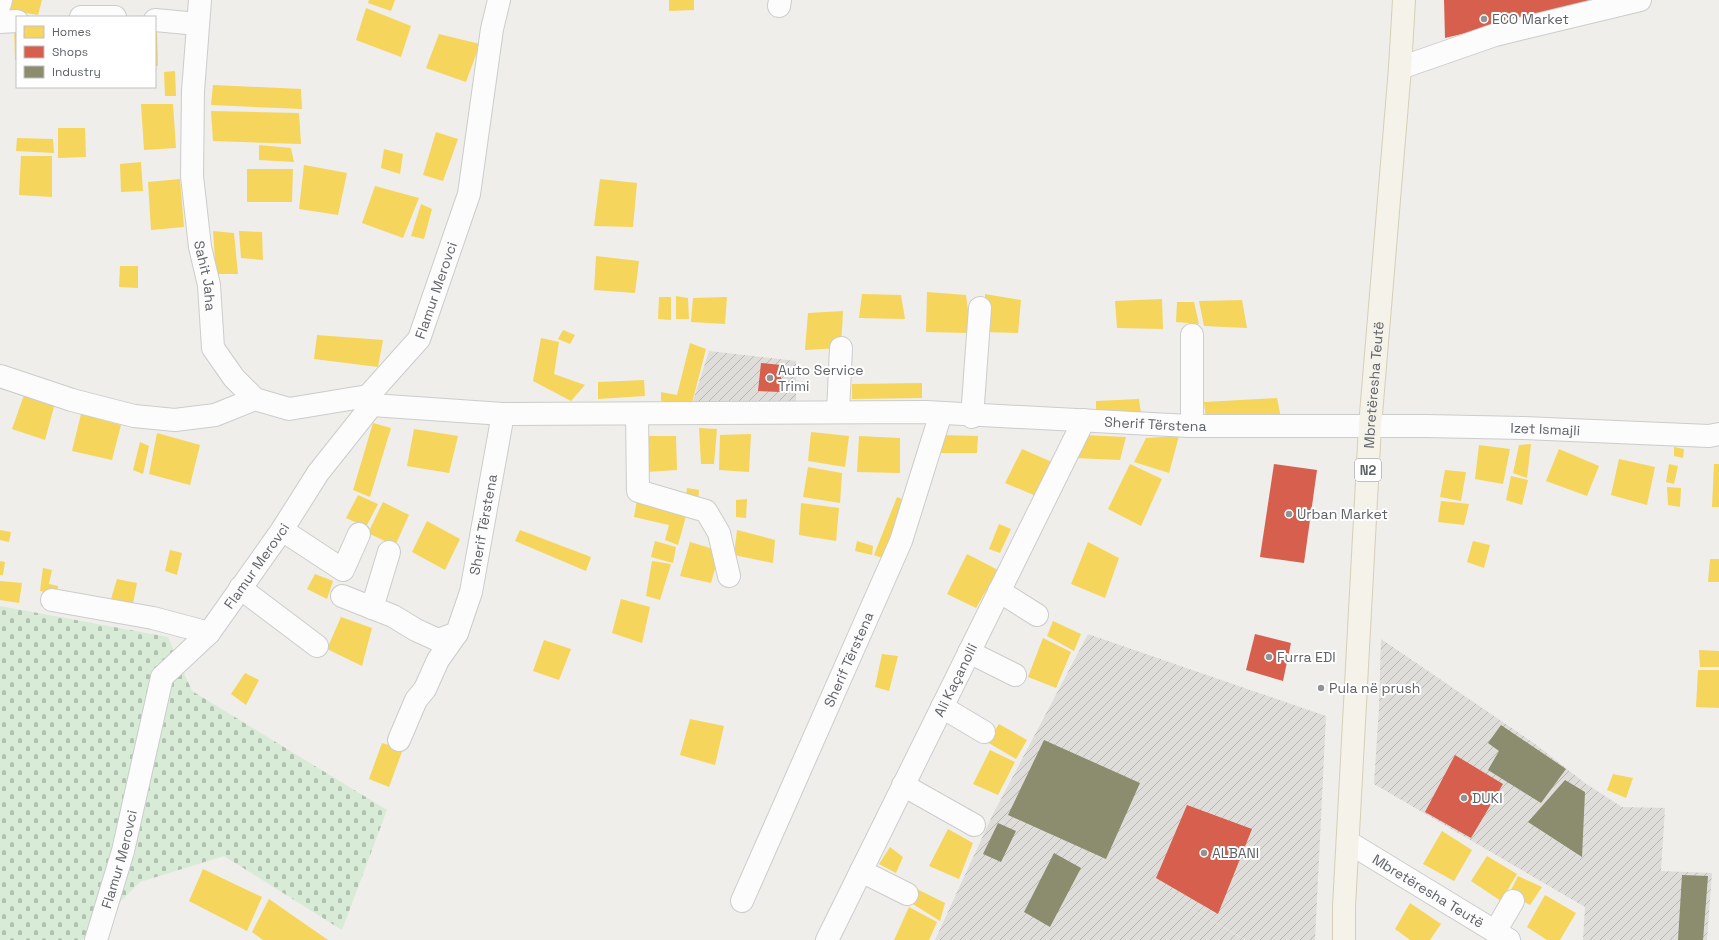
<svg xmlns="http://www.w3.org/2000/svg" width="1719" height="940" viewBox="0 0 1719 940" font-family="'Space Grotesk',sans-serif">
<style>
.industrial{fill:url(#industrial-furrows)}
.cemetery{fill:url(#cemetery-stones)}
.homes{fill:#f6d55c}
.shops{fill:#d6604d}
.industry{fill:#8c8c6e}
.lines{fill:none;stroke-linecap:round;stroke-linejoin:round}
.minor-casing{stroke:#cbcccc;stroke-width:24}
.major-casing{stroke:#d7ceb8;stroke-width:24}
.minor{stroke:#fdfcfc;stroke-width:22}
.major{stroke:#f4f2e9;stroke-width:22}
.poi-dot{fill:#919496;stroke:#fff;stroke-width:1.5}
.labels{text-anchor:middle;dominant-baseline:central;stroke-width:4;stroke-linejoin:round;paint-order:stroke}
.shield{fill:#fff;stroke:#8f9295;stroke-width:1}
.shield-label{font-size:13px;font-weight:bold;fill:#5f6368}
.poi-label{font-size:14px;fill:#5f6368;stroke:#fff;text-anchor:start}
.street-label{font-size:14px;fill:#5f6368;stroke:#fff}
</style>
<defs>
<pattern id="industrial-furrows" width="10" height="10" patternUnits="userSpaceOnUse"><rect width="10" height="10" fill="#dfddda"/><path d="M-1 1l2-2M0 10L10 0M9 11l2-2" fill="none" stroke="#b8b7b5"/></pattern>
<pattern id="cemetery-stones" width="16" height="16" patternUnits="userSpaceOnUse"><rect width="16" height="16" fill="#d8ebd6"/><path d="M2 7V4a2 2 0 0 1 4 0v3zM10 15v-3a2 2 0 0 1 4 0v3z" fill="#b2c2b1"/></pattern>
</defs>
<rect width="100%" height="100%" fill="#efeeea"/>
<!-- industrial -->
<path class="industrial" d="M709,351L796,361V407L692,404Z
M1088,634L1326,716L1315,940H1246L1169,896L1245,940H935L993,814Z
M1381,639L1535,744L1585,783L1622,807L1665,808L1661,871L1712,873L1707,940H1583L1585,907L1374,784L1379,707Z"/>
<!-- cemetery -->
<path class="cemetery" d="M0,606L168,637L192,691L387,810L342,930L224,856L140,882L82,940H0Z"/>
<!-- homes -->
<path class="homes" d="M10,0H42L38,15L8,10Z
M369,0H395L391,11L368,3Z
M669,0H694V10L669,11Z
M366,8L411,26L401,57L356,40Z
M14,24H17V60H15Z
M155,32H157L158,66H155Z
M439,34L480,44L466,82L426,68Z
M175,71L176,96H165L164,72Z
M213,85L301,89L302,109L211,105Z
M141,104H173L176,148L144,150Z
M211,111L299,113L301,144L213,141Z
M58,128H85L86,157L58,158Z
M436,132L458,139L443,181L423,175Z
M17,138L53,139L54,153L16,151Z
M259,145L291,148L294,162L259,160Z
M384,149L403,154L400,174L381,168Z
M21,156H52V197L19,195Z
M141,162L143,191L121,192L120,164Z
M304,165L347,173L338,215L299,209Z
M247,169H293L292,202H247Z
M180,179L184,227L151,230L148,182Z
M600,179L637,183L633,227L594,226Z
M375,186L419,198L403,238L362,223Z
M421,204L432,209L424,239L411,236Z
M213,231L234,233L238,274H216Z
M239,231L262,232L263,260L241,258Z
M596,256L639,261L635,293L594,290Z
M120,266H138V288L119,287Z
M927,292L966,295L971,333L926,332Z
M862,294L901,295L905,319L859,318Z
M985,294L1021,300L1018,333L984,332Z
M676,296L688,298L689,319H676Z
M659,297H671V320L658,319Z
M727,297L725,324L691,322L693,298Z
M1162,299L1163,329L1117,328L1115,301Z
M1242,300L1247,328L1204,326L1199,301Z
M1177,302H1194L1199,324L1176,322Z
M843,311L841,348L805,350L808,313Z
M563,330L575,335L570,344L558,339Z
M317,335L383,340L378,367L314,359Z
M541,338L559,342L554,374L585,385L571,401L533,381Z
M690,343L706,349L691,407L661,401V392L677,395Z
M644,380L645,396L598,399V382Z
M922,383V398L852,399V384Z
M24,395L55,403L45,440L12,429Z
M1277,398L1281,418L1206,420L1204,402Z
M1139,399L1141,414L1096,412V401Z
M81,414L121,425L112,460L72,451Z
M373,423L391,428L370,497L353,490Z
M699,428L717,429L714,464H701Z
M414,429L458,436L449,473L407,466Z
M811,432L849,436L845,467L808,461Z
M157,433L200,445L190,485L149,474Z
M751,434L749,472L719,470L720,435Z
M941,435L978,436L977,453H940Z
M1084,435L1126,437L1120,460L1075,458Z
M644,436H676L677,470L646,472Z
M859,436L900,438V473L857,472Z
M1179,436L1169,473L1134,462L1146,438Z
M140,442L149,446L143,474L133,470Z
M1531,444L1527,478L1513,473L1519,445Z
M1479,445L1510,449L1503,484L1475,479Z
M1674,447L1684,449L1683,458L1674,456Z
M1022,449L1052,462L1036,496L1005,483Z
M1559,449L1599,466L1587,496L1546,481Z
M1619,459L1655,467L1647,505L1611,495Z
M1130,464L1162,479L1141,526L1108,509Z
M1669,464L1678,466L1674,484L1666,482Z
M1714,464H1719V507H1712Z
M808,467L842,473L840,503L803,497Z
M1445,470L1466,472L1461,501L1440,497Z
M1511,476L1528,480L1522,505L1506,500Z
M1667,487L1681,488L1680,507L1668,505Z
M687,488L699,490L698,504L685,503Z
M358,495L378,504L366,527L346,518Z
M897,497L907,501L885,559L874,555Z
M747,499L746,518L736,517V500Z
M637,500L686,516L678,545L665,540L669,525L634,517Z
M1441,501L1469,504L1464,525L1438,522Z
M383,502L409,515L395,546L368,533Z
M801,503L839,508L836,541L799,535Z
M427,521L460,539L445,570L412,552Z
M999,524L1011,529L1000,553L989,549Z
M0,530L11,532L9,542L0,540Z
M520,530L591,557L586,571L515,541Z
M737,530L775,540L773,563L734,555Z
M655,541L676,547L673,563L651,557Z
M857,541L873,546L872,555L855,551Z
M1473,541L1490,545L1484,568L1467,562Z
M690,542L720,551L711,583L680,576Z
M1088,542L1119,558L1105,598L1071,584Z
M170,550L182,553L177,575L165,571Z
M967,554L998,570L976,608L947,594Z
M1710,559H1719V582H1708Z
M0,561L5,562L3,575H0Z
M652,561L671,564L660,600L646,596Z
M43,568L52,570L49,584L58,586L57,595L40,591Z
M315,574L333,581L327,599L307,589Z
M117,579L137,583L133,604L111,599Z
M0,581L22,583L19,603L0,600Z
M621,599L650,607L642,643L612,633Z
M341,617L372,628L362,666L327,649Z
M1053,621L1081,634L1074,651L1047,636Z
M1043,638L1071,652L1056,688L1028,677Z
M544,640L571,649L559,680L533,671Z
M1699,650L1719,651V667H1700Z
M882,654L898,656L889,691L875,687Z
M1698,670H1719V708L1696,707Z
M245,673L259,680L246,705L231,694Z
M690,719L724,726L715,765L680,755Z
M999,724L1027,740L1016,759L987,742Z
M382,743L403,749L389,787L369,779Z
M990,750L1015,762L998,795L973,784Z
M1613,774L1633,778L1626,798L1607,790Z
M948,829L973,843L959,879L929,866Z
M1442,831L1472,850L1454,881L1423,864Z
M890,847L903,857L896,873L879,864Z
M1487,856L1517,874L1501,901L1471,881Z
M203,869L262,897L247,931L189,901Z
M1518,876L1542,887L1530,905L1509,894Z
M917,889L945,903L940,921L911,903Z
M1545,895L1576,913L1560,940H1547L1527,927Z
M269,899L328,940H263L252,932Z
M1410,903L1441,924L1430,940H1410L1395,929Z
M909,907L937,922L929,940H894Z"/>
<!-- shops -->
<path class="shops" d="M1444,0H1601L1602,1L1445,38Z
M761,363L781,365V392L758,391Z
M1274,464L1317,470L1304,563L1260,557Z
M1255,634L1291,643L1283,681L1246,670Z
M1455,755L1503,784L1471,838L1425,812Z
M1187,805L1252,829L1218,914L1156,878Z"/>
<!-- industry -->
<path class="industry" d="M1501,725L1566,769L1541,803L1488,770L1499,751L1488,743Z
M1044,740L1140,783L1106,859L1008,815Z
M1565,780L1585,792L1582,857L1528,822Z
M998,823L1016,831L1001,862L983,854Z
M1054,853L1081,868L1050,927L1024,912Z
M1682,875L1708,876L1703,940H1678Z"/>
<g class="lines">
<defs>
<g id="minor">
<path id="s1" d="M200,0L193,91L192,176L200,247L209,285L213,348L234,378L255,399L289,409L368,396"/>
<path d="M0,4L1,0"/>
<path d="M779,6L780,0"/>
<path d="M81,17H115"/>
<path d="M155,20L198,24"/>
<path d="M0,22L17,21"/>
<path d="M1400,68L1495,35L1640,0"/>
<path d="M1192,335V426"/>
<path d="M0,376L72,400L134,416L175,420L215,415L255,399"/>
<path id="s2" d="M372,405L503,414L926,412L1189,426H1426L1523,428L1709,436L1719,434"/>
<path d="M838,412L841,348"/>
<path d="M637,414L638,491L706,511L719,533L729,576"/>
<path d="M972,417L980,308"/>
<path d="M282,530L343,570L359,534"/>
<path d="M240,588L317,646"/>
<path d="M999,591L1037,615"/>
<path id="s3" d="M342,596L393,616L416,630L438,640L457,633L471,592L503,414"/>
<path d="M52,600L153,618L209,633"/>
<path d="M372,608L389,552"/>
<path d="M969,652L1015,675"/>
<path d="M942,707L984,732"/>
<path d="M399,740L416,700L425,689L438,660L457,633"/>
<path d="M903,785L974,825"/>
<path id="s4" d="M1348,842L1509,940"/>
<path d="M861,871L907,894"/>
<path id="s5" d="M742,901L901,541L941,413"/>
<path d="M1495,932L1513,901"/>
<path id="s6" d="M96,940L123,851L162,677L209,633L282,530L318,473L372,405L368,396L419,339L469,194L492,29L499,0"/>
<path id="s7" d="M827,940L1084,420"/>
</g>
<g id="major">
<path id="s8" d="M1344,940V907L1370,426L1400,68L1404,0"/>
</g>
</defs>
<!-- minor casing -->
<use href="#minor" class="minor-casing"/>
<!-- major casing -->
<use href="#major" class="major-casing"/>
<!-- minor -->
<use href="#minor" class="minor"/>
<!-- major -->
<use href="#major" class="major"/>
</g>
<!-- markers -->
<g class="poi-dot">
<circle cx="1484" cy="19" r="4"/>
<circle cx="770" cy="378" r="4"/>
<circle cx="1289" cy="514" r="4"/>
<circle cx="1269" cy="657" r="4"/>
<circle cx="1321" cy="688" r="4"/>
<circle cx="1464" cy="798" r="4"/>
<circle cx="1204" cy="853" r="4"/>
</g>
<g class="labels">
<!-- shield labels -->
<rect class="shield" x="1355" y="459" width="26" height="22" rx="3"/>
<g class="shield-label">
<text x="1368" y="470">N2</text>
</g>
<!-- poi labels -->
<g class="poi-label">
<text x="1492" y="19">ECO Market</text>
<text x="778" y="370">Auto Service<tspan x="778" dy="16">Trimi</tspan></text>
<text x="1297" y="514">Urban Market</text>
<text x="1277" y="657">Furra EDI</text>
<text x="1329" y="688">Pula në prush</text>
<text x="1472" y="798">DUKI</text>
<text x="1212" y="853">ALBANI</text>
</g>
<!-- street labels -->
<g class="street-label">
<text stroke="none"><textPath href="#s1" startOffset="277">Sahit Jaha</textPath></text>
<text stroke="none"><textPath href="#s6" startOffset="754">Flamur Merovci</textPath></text>
<text stroke="none"><textPath href="#s8" startOffset="556">Mbretëresha Teutë</textPath></text>
<text stroke="none"><textPath href="#s2" startOffset="784">Sherif Tërstena</textPath></text>
<text stroke="none"><textPath href="#s2" startOffset="1174">Izet Ismajli</textPath></text>
<text stroke="none"><textPath href="#s3" startOffset="238">Sherif Tërstena</textPath></text>
<text stroke="none"><textPath href="#s6" startOffset="418">Flamur Merovci</textPath></text>
<text stroke="none"><textPath href="#s5" startOffset="264">Sherif Tërstena</textPath></text>
<text stroke="none"><textPath href="#s7" startOffset="290">Ali Kaçanolli</textPath></text>
<text stroke="none"><textPath href="#s6" startOffset="84">Flamur Merovci</textPath></text>
<text stroke="none"><textPath href="#s4" startOffset="94">Mbretëresha Teutë</textPath></text>
</g>
</g>
<!-- legend -->
<rect x="16" y="16" width="140" height="72" fill="#ffffff" stroke="#bfc1c3"/>
<rect x="24" y="26" width="20" height="12" fill="#f6d55c" stroke="#bfc1c3"/>
<text x="52" y="36" font-size="12" fill="#5f6368">Homes</text>
<rect x="24" y="46" width="20" height="12" fill="#d6604d" stroke="#bfc1c3"/>
<text x="52" y="56" font-size="12" fill="#5f6368">Shops</text>
<rect x="24" y="66" width="20" height="12" fill="#8c8c6e" stroke="#bfc1c3"/>
<text x="52" y="76" font-size="12" fill="#5f6368">Industry</text>
</svg>
